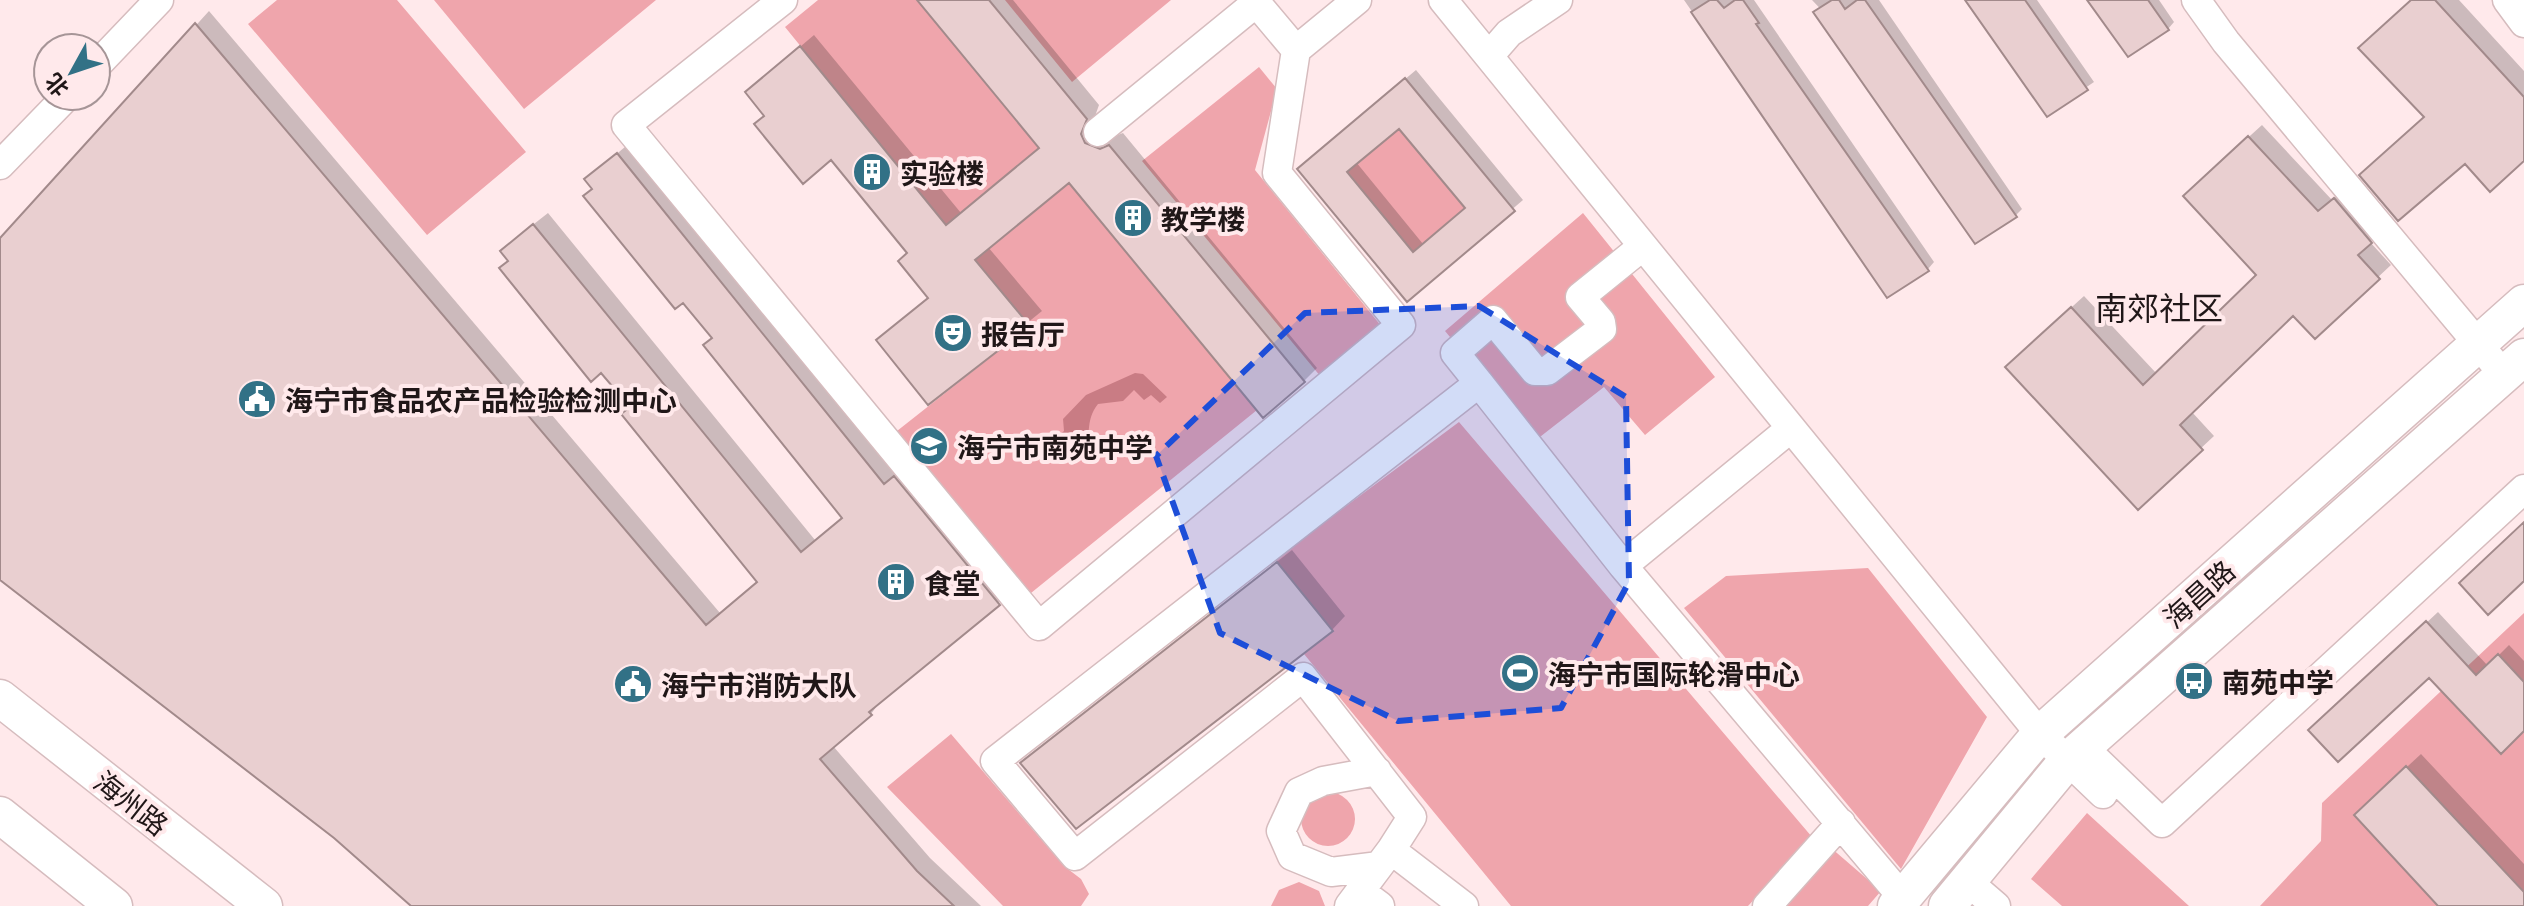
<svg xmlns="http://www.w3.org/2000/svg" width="2524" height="906" viewBox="0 0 2524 906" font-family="Literata,'Noto Sans SC',serif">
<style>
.green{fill:#efa5ac}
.water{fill:#c97c84}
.shadow{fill:#0003;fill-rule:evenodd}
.building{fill:#e9cfd0;stroke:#a28a8b;stroke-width:2;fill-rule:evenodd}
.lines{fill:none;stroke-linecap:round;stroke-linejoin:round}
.minor-casing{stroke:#d6bcbe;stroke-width:31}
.major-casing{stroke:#d6bcbe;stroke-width:39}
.minor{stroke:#fff;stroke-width:28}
.major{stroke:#fff;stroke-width:36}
.marked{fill:#1d4ed8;fill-opacity:0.2;stroke:#1d4ed8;stroke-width:6;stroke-dasharray:16 10;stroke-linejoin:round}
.labels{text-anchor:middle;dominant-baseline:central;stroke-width:8;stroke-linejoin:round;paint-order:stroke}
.poi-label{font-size:28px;font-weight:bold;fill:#201718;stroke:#ffe9eb;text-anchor:start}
.street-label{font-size:28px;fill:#201718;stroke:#ffe9eb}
.quarter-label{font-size:32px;fill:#201718;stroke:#ffe9eb}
</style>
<rect width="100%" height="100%" fill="#ffe9eb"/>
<!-- green -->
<path class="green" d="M277,0H397L526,152L427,235L248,24Z
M434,0H656L524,109Z
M818,0H917L1039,148L946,225L785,27Z
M1005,0H1171L1072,82Z
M1259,67L1277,89L1255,170L1382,327L1321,377L1142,161Z
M1401,127L1467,206L1413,252L1346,173Z
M1069,183L1257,410L1031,593L897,431L1030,326L975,260Z
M1583,213L1715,377L1645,435L1604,387L1536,440L1445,331Z
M1459,422L1812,837L1748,906H1511L1304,654L1333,631L1275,559Z
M1868,568L1987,717L1901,869L1684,608L1726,576Z
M2524,613V906H2260L2321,841L2322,803Z
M951,734L1064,866L1081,879L1089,894L1081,906H1003L887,787Z
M1301 819a27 27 0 1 1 54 0a27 27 0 1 1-54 0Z
M2087,813L2189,906H2062L2031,879Z
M1830,847L1881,891L1868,906H1779Z
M1299,882L1319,891L1325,906H1271L1279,890Z"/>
<!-- water -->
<path class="water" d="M1135,373L1143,374L1167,397L1160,403L1151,395L1144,400L1134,390L1123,401L1098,404C1084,421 1092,439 1084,458L1077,461C1066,457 1057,451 1055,439L1064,431L1063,419L1086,395Z"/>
<!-- shadow -->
<path class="shadow" d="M919,0H1013L1099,105L1094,119L1115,136L1123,133L1317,368L1304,381L1069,180L988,247L1042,311L929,402L879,340L929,297L909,252L832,157L766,115L747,92L814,35L961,213L1040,147Z
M1684,0H1754L1934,262L1928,269L1888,295Z
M1812,0H1879L2022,209L2016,215Z
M1969,0H2037L2094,82L2047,114Z
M2089,0H2159L2174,22L2168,29Z
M2413,0H2459L2524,71V158L2465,161L2426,116Z
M209,11L720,613L758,581L516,238L548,213L815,540L844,517L714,337L587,179L632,141L1012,591L882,699L871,714L833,746L930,858L981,906H414L336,836L0,577V241Z
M1416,70L1523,200L1407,299L1309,160ZM1400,126L1467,207L1423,244L1356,162Z
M2262,125L2332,200L2347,187L2383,230L2370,242L2391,265L2315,336L2293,313L2191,411L2214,436L2138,507L2020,354L2084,296L2157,374L2259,275L2198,183Z
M1292,550L1345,616L1332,630L1022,763Z
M2438,612L2488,666L2509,645L2524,661V729L2429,675L2322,720Z
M2421,754L2524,864V906H2441L2370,801Z"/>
<!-- building -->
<path class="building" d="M917,0H989L1087,119L1081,134L1085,143L1100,149L1109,145L1305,382L1263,418L1069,183L975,260L1030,326L928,405L876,340L928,298L898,261L907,253L831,160L803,184L754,124L764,116L745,92L800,46L946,225L1039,148Z
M1710,0H1717L1724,8L1735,0H1743L1759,23L1756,24L1929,271L1887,298L1691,12Z
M1832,0H1839L1845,9L1857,0H1865L2017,217L1975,244L1813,12Z
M1965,0H2025L2088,90L2047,117Z
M2087,0H2148L2169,30L2128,57Z
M2411,0H2435L2524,97V161L2490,192L2465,164L2398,221L2359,175L2424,117L2358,48Z
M195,23L706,625L757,582L621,414L630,407L601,373L591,382L499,268L508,261L500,251L533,224L801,552L842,518L703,345L712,338L683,303L675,309L583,196L592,189L584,179L617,153L884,484L894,476L1000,605L869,712L872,715L820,759L917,871L954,906H411L334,838L0,580V238Z
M1405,78L1515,211L1407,302L1297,169ZM1399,129L1465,208L1413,252L1347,172Z
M2248,136L2318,211L2334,198L2372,243L2358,255L2380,279L2315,339L2293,316L2180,425L2203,450L2138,510L2005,367L2071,307L2143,385L2256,275L2183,196Z
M2524,522V581L2488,615L2459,583Z
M1277,562L1333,631L1076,829L1020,763Z
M2426,621L2476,675L2498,654L2524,682V731L2501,754L2429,678L2338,762L2308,730Z
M2406,766L2524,892V906H2438L2354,815Z"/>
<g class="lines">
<defs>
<path id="minor" d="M783,0L626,125L1039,626L1401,325L1277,173L1296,50L1357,0
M1254,0L1296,50
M1443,0L2040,734L2103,794
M2196,0L2226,42L2504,375
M2507,0L2524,23
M1489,56L1509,33L1558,0
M96,66L159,0
M1098,132L1256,3
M0,165L67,96
M1479,383L1623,566L1791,428
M1623,566L1903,898
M2083,747L2162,823L2524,489
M1377,771L1323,781L1299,792L1281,831L1292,856L1331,872L1379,866L1391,850
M1967,881L1996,906
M1360,891L1380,906
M1349,906L1379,866
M1464,906L1391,850L1412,817L1303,677L1075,856L995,761L1479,383L1455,353L1493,320L1535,371H1547L1602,329L1601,322L1580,297L1643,246
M1767,906L1841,823"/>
<path id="major" d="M0,698L264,906
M0,815L114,906
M1896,906L2040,734L2524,303
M1947,906L2067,761L2524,357"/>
</defs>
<!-- minor casing -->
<use href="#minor" class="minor-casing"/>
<!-- major casing -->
<use href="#major" class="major-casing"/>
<!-- minor -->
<use href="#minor" class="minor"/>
<!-- major -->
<use href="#major" class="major"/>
</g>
<!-- marked area -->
<path class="marked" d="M1479,306L1626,397L1629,582L1561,708L1398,721L1220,633L1156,456L1305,313Z"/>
<!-- icons -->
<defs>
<symbol id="building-disc" viewBox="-11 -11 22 22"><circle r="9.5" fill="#327186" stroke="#ffe9eb"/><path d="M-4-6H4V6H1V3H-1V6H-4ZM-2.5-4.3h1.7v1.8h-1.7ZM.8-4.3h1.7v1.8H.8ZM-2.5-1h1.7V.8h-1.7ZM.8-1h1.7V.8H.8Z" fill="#fff"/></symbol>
<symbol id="theatre-disc" viewBox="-11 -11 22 22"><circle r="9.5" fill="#327186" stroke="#ffe9eb"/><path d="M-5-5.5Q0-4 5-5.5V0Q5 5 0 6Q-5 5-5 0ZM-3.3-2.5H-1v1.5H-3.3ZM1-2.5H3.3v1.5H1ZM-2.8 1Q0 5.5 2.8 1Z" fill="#fff"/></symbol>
<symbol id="civic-disc" viewBox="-11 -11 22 22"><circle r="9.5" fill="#327186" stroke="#ffe9eb"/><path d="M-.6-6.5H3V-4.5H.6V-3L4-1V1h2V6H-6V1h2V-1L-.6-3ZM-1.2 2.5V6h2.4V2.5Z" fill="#fff"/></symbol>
<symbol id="school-disc" viewBox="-11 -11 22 22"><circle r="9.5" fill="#327186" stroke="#ffe9eb"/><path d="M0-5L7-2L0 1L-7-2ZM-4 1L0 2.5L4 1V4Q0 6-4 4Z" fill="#fff"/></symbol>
<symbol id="stadium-disc" viewBox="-11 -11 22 22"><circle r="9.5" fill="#327186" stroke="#ffe9eb"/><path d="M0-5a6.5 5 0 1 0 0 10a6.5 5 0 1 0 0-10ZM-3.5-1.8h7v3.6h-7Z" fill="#fff"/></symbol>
<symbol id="bus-disc" viewBox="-11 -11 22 22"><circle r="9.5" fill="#327186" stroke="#ffe9eb"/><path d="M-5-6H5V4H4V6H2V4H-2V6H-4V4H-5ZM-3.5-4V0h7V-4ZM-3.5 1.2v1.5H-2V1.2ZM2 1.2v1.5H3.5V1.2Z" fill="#fff"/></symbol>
</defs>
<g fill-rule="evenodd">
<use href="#building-disc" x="850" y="150" width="44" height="44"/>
<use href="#building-disc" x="1111" y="196" width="44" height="44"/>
<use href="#theatre-disc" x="931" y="311" width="44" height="44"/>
<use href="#civic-disc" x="235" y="377" width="44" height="44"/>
<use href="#school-disc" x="907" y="424" width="44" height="44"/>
<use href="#building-disc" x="874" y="560" width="44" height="44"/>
<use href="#stadium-disc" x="1498" y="651" width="44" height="44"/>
<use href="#bus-disc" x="2172" y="659" width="44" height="44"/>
<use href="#civic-disc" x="611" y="662" width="44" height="44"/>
</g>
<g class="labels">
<!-- poi labels -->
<g class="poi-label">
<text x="900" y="172">实验楼</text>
<text x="1161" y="218">教学楼</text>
<text x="981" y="333">报告厅</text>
<text x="285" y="399">海宁市食品农产品检验检测中心</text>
<text x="957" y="446">海宁市南苑中学</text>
<text x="924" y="582">食堂</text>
<text x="1548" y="673">海宁市国际轮滑中心</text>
<text x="2222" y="681">南苑中学</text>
<text x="661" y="684">海宁市消防大队</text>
</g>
<!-- street labels -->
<g class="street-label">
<text transform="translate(2198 593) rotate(-42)">海昌路</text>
<text transform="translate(132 802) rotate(38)">海州路</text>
</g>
<!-- quarter labels -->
<g class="quarter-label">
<text x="2159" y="306">南郊社区</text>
</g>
</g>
<!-- north arrow -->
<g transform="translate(72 72) rotate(230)"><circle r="38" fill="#ffe9eb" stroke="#a69597" stroke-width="2"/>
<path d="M0-6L14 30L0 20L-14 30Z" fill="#327186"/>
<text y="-12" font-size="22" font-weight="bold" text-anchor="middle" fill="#201718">北</text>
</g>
</svg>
